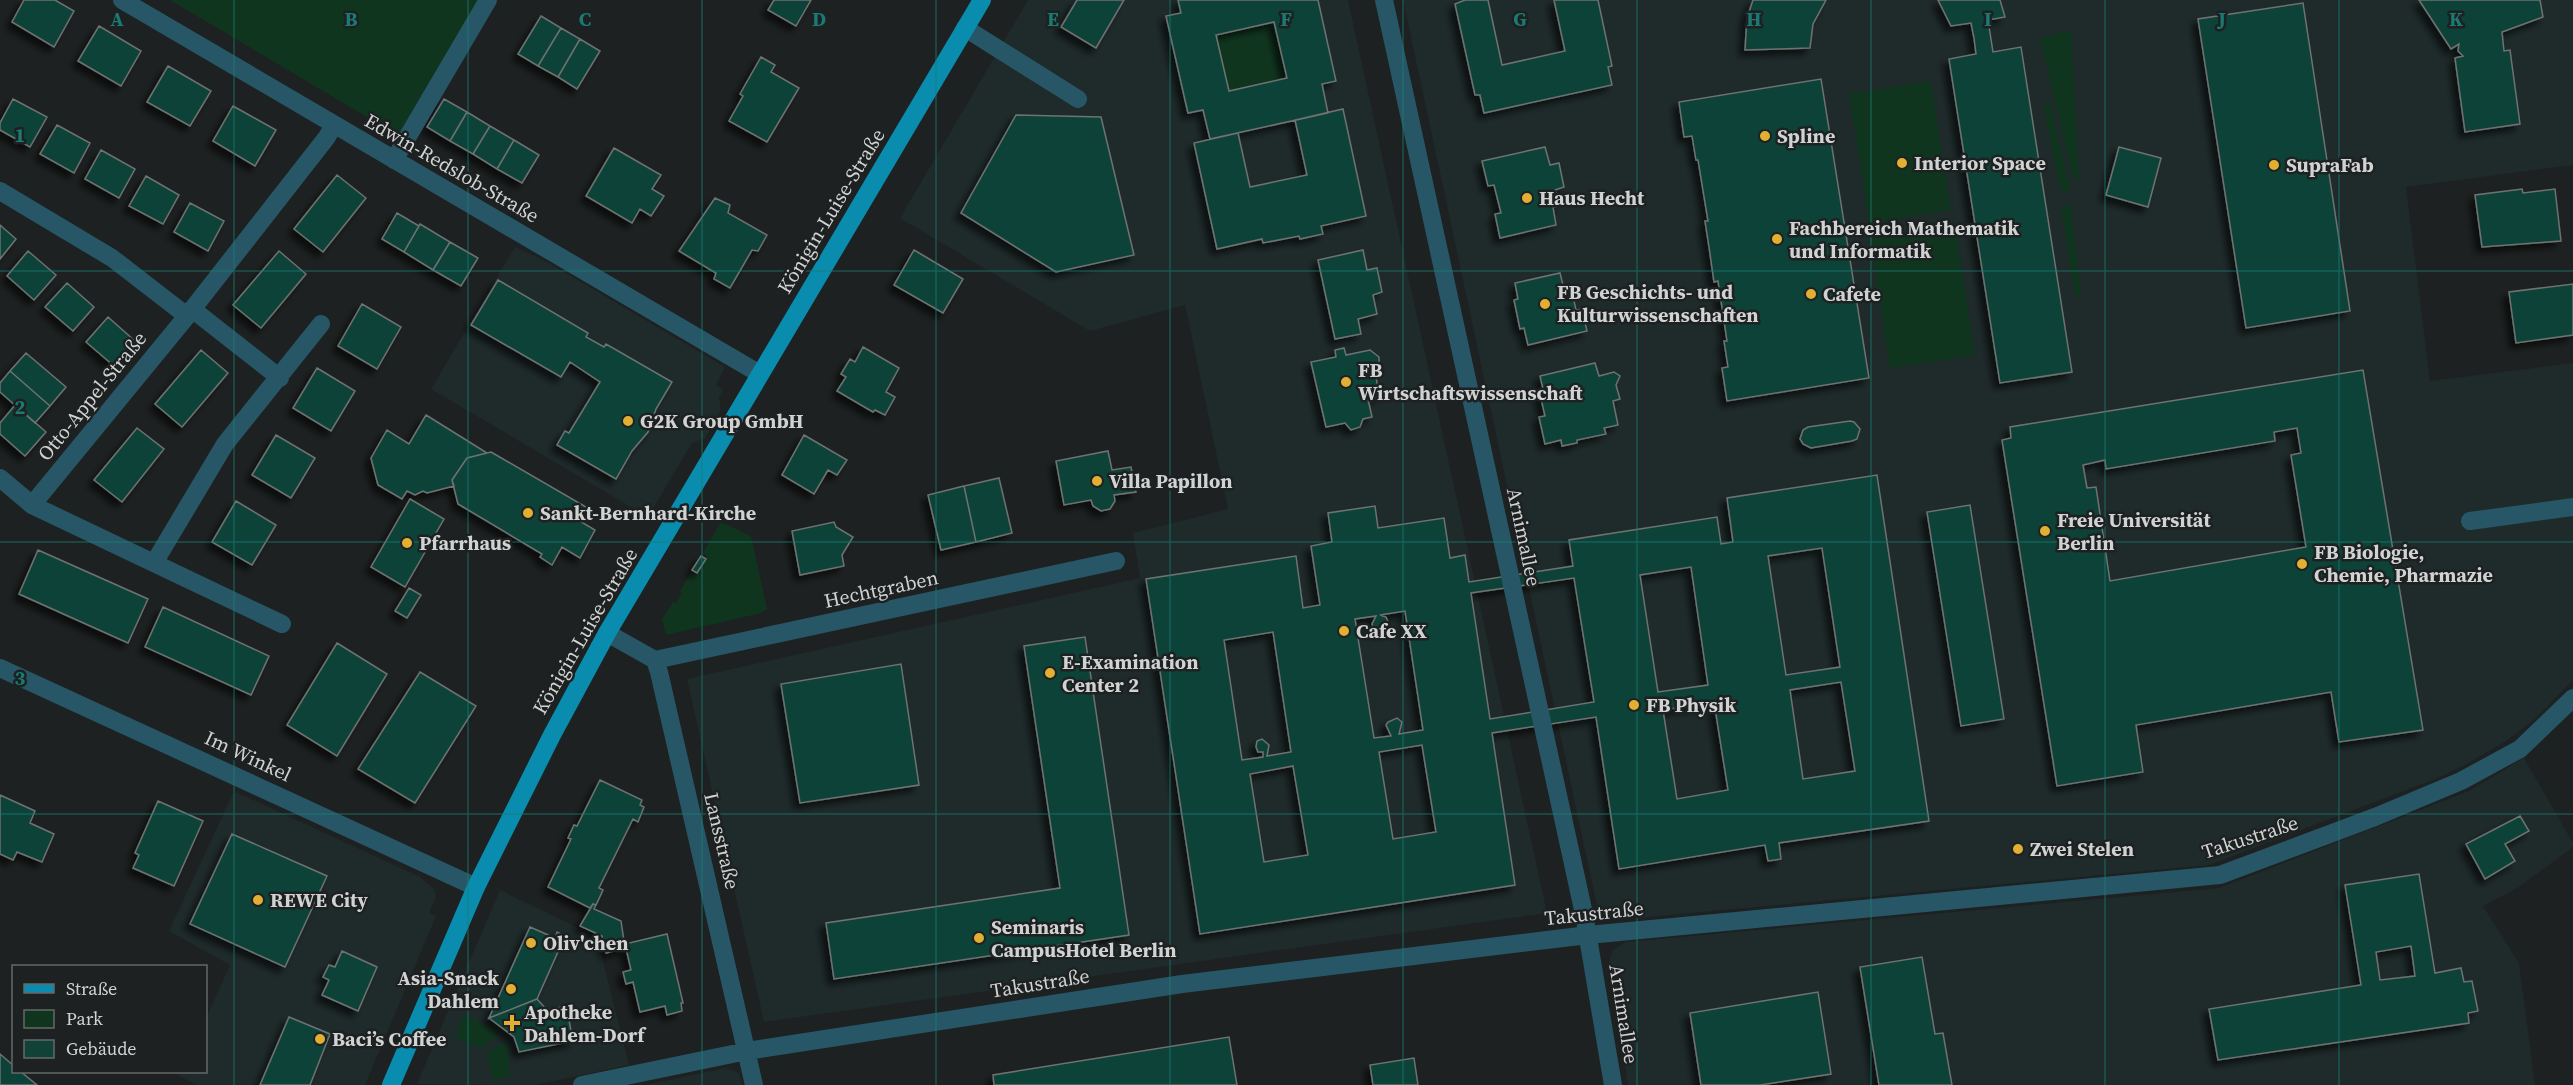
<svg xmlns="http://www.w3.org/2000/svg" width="2573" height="1085" viewBox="0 0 2573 1085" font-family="'Source Serif 4',serif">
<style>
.built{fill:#1f2a2a}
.green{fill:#10351f}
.building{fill:#104238;stroke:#6e7271;stroke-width:1.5;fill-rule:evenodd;filter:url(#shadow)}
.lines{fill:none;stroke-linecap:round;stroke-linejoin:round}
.minor{stroke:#275767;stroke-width:18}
.major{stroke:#098cae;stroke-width:18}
.grid{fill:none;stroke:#197b73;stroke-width:1.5;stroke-opacity:0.55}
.poi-dot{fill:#e1af34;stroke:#1e2121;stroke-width:2}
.labels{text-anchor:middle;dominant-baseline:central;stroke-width:5;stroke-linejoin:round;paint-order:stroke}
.poi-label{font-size:20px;font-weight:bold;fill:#d1d3d3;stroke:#1e2121;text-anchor:start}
.street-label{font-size:20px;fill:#d1d3d3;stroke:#1e2121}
.grid-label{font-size:20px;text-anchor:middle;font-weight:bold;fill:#197b73;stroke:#1e2121;stroke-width:5;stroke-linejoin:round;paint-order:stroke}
</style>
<defs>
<filter id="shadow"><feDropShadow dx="-5.5" dy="5.5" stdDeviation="3" flood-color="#0009"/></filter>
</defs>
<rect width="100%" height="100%" fill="#1e2121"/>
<!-- built -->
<path class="built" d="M1028,0H1348L1547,913L764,1022L687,679L1140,578L1133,533L1228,509L1185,305L1090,331L900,218Z
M1403,0H2573V165L2406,187L2430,381L2573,363V680L2535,719L2506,741L2463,766L2435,779L2209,865L1615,920L1605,918L1597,906Z
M515,247L549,263L725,367L716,385L723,390L719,397L721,410L705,438L692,443L648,517L431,389Z
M2524,758L2573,843V847L2519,887L2483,906L2519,963L2535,1085H1628L1609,963L1612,951L1625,942L2219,888L2469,791Z
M234,791L420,877L435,890L436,897L429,913L436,916L365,1085H198L179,1076L181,1072H206V1018L230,965L169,931Z
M500,890L597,937L629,1065L535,1085L417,1084Z
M726,1068L739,1073L742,1085H645Z"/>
<!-- green -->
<path class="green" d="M170,0H480L399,136Z
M1274,22L1287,78L1229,91L1216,35Z
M2071,30L2079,179L2078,181L2073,177L2040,38Z
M1931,81L1951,210L1869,223L1849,94Z
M2046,103L2051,105L2070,189L2066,193L2059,186L2044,107Z
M2071,205L2081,295L2079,299L2075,295L2061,207Z
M1955,225L1975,355L1890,368L1870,239Z
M721,522L751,536L767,609L761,613L666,635L662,619L673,602L676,603L682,593L680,591L691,572L696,575L707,556L703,553Z
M464,1016L481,1022L499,1034L481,1049L455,1037Z
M501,1042L508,1047L510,1076L493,1080L487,1055Z"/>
<!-- building -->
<path class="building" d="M24,0H55L74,11L54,47L12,22Z
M774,0H811L796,26L768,10Z
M1077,0H1124L1096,48L1061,27Z
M1178,0H1318L1336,81L1322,84L1328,113L1210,139L1203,110L1188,113L1185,100L1166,16L1181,13ZM1274,22L1287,78L1229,91L1216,35Z
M1465,0H1488L1502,65L1565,51L1554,0H1598L1612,66L1608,67L1612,85L1484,113L1480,95H1475L1455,4Z
M1753,0H1826L1813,24L1810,48L1745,50L1747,18Z
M1938,0H2000L2005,17L1988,20L1993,52L2021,47L2072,372L2000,383L1949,59L1976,54L1974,38L1971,23L1951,26Z
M2419,0H2540L2543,17L2502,32L2504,51L2510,50L2520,124L2465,132L2455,58L2463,56L2458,51L2459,44L2451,49Z
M2303,3L2350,311L2246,328L2198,19Z
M541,16L561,28L538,66L518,54Z
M99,26L141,51L121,86L78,61Z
M561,28L580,39L558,77L538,66Z
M580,39L600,51L577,89L558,77Z
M761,57L775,65L771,72L799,88L767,142L729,121L743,96L740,94Z
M168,66L211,91L190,126L147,102Z
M1821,79L1869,378L1727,401L1722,368L1728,367L1724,341H1727L1718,281L1714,282L1709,247L1705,221H1708L1698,160H1696L1692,136L1684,137L1679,102Z
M13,99L47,117L30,147L0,130V123Z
M444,99L467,112L450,141L427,127Z
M233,106L276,130L255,166L213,141Z
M1343,109L1366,216L1321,226L1323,234L1300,239L1299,236L1263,243L1262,239L1217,249L1194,143L1238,133L1250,187L1307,175L1295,120Z
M467,112L490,126L473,154L450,141Z
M1016,115L1101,117L1134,255L1056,272L961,213Z
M57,125L90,143L74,173L40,154Z
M490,126L514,140L497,169L473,154Z
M514,140L539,155L522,183L497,169Z
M1545,147L1550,165L1559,163L1564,187L1555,190L1559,206L1553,207L1556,225L1500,238L1495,214L1501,213L1494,185L1488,186L1482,161Z
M2119,147L2161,158L2148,207L2106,195Z
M614,148L661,175L652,189L664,196L651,216L640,209L632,223L586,196Z
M101,150L135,169L119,198L85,179Z
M337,175L366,198L323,252L294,229Z
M146,176L179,195L163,224L129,206Z
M2522,189L2523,193L2555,189L2561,241L2482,247L2475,195Z
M715,198L730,205L728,213L767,235L758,251L752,250L730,288L714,279L716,273L679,251Z
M190,203L224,221L208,251L174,232Z
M397,213L419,226L404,252L382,239Z
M420,224L450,242L433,270L404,252Z
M0,225L16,239L0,259Z
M450,242L478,258L461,286L433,270Z
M914,250L963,279L943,313L894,285Z
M1363,250L1367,270L1377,268L1382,292L1373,295L1377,314L1358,319L1361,334L1335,339L1318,260Z
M28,251L56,275L34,300L7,276Z
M279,251L306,274L261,328L233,305Z
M1560,273L1564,289L1571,287L1576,310L1582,309L1587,331L1528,345L1524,328L1520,329L1514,300L1518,299L1515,283Z
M498,280L588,333L586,337L604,347L606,344L672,382L656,409L648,432L632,451L616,479L557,445L565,431L569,433L600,382L570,362L561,377L471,325Z
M67,283L94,307L73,331L45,307Z
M2573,284V335L2516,343L2509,292Z
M362,304L401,327L377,369L338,346Z
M108,317L135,341L114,366L86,342Z
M863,347L899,368L886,392L895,397L885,415L875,410L873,412L837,391L846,377L841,374L850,359L855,362Z
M1344,348L1346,355L1370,350L1379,357V364L1374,368L1380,397L1368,399L1372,417L1363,419L1360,427L1351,430L1345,423L1326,427L1311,362L1336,357L1335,350Z
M201,350L228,373L182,427L155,404Z
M26,353L66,387L50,406L10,371Z
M1595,363L1599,376L1614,372L1620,376L1616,385L1620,399L1613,401L1618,425L1604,428L1606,434L1577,440V443L1562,446L1561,440L1545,444L1539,417L1545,416L1539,390L1543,389L1540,376Z
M317,368L355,391L331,431L293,408Z
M2363,370L2423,730L2339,742L2331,692L2136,725L2143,772L2057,786L2002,440L2011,438L2010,427ZM2297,428L2301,453L2291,455L2306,547L2110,581L2096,487L2087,488L2083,465L2105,460L2106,469L2275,441L2274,432Z
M10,371L50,406L35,423L0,392V383Z
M15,405L46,432L25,456L0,434V423Z
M426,415L487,453L467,458L452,480L454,486L427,493L423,491L415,495L407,491L402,499L378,485L371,458L387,430L409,444Z
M1850,421L1854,422L1860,429L1857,439L1852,441L1811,448L1803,444L1800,439L1803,430L1808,427Z
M137,428L164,449L122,502L94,480Z
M276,435L315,458L291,498L252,475Z
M804,435L847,460L837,475L828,470L814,494L782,475Z
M1108,451L1112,470L1131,467L1136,492L1114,495L1115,501L1110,509L1101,511L1093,506L1091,500L1064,505L1056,461Z
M491,452L586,507L578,520L595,530L580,558L562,547L552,565L540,557L542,554L458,504L452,480L467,458Z
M1877,475L1929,821L1779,843L1781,859L1775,860L1768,861L1765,845L1619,869L1596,717L1492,733L1515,885L1200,934L1146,579L1296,556L1303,608L1320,605L1311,546L1332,542L1328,513L1375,506L1378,528L1444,518L1450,558L1465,555L1469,582L1573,566L1569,540L1717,517L1721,544L1733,542L1727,498ZM1822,548L1840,667L1786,675L1768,556ZM1691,567L1708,685L1658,692L1640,575ZM1574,578L1594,702L1490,719L1471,593ZM1405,611L1423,730L1399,734L1402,722L1397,718L1388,722L1386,725L1391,736L1374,738L1355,619L1376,616L1372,624L1374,629L1381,632L1387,630L1389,624L1386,617L1380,615ZM1273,632L1291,752L1267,756L1269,745L1262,739L1257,741L1256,747L1258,752H1263V757L1242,760L1224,640ZM1841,682L1855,771L1803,779L1790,690ZM1714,702L1728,790L1677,799L1663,710ZM1422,745L1436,832L1393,839L1379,752ZM1293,766L1308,855L1264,862L1250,774Z
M999,478L1012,533L976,542L964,486Z
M964,486L976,542L941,550L928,495Z
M410,499L444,519L405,587L371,567Z
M236,501L276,525L252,565L212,542Z
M1970,505L2004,719L1961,726L1927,512Z
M834,522L836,527L853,537L842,555L844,566L800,575L792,531Z
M38,550L148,599L128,643L19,594Z
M701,556L706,559L697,573L692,570Z
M409,588L421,595L407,618L395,611Z
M163,607L269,656L251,695L145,647Z
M1085,637L1129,935L834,979L826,923L1060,888L1024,646Z
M337,643L387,674L337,756L287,725Z
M901,664L919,785L800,803L781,684Z
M420,672L476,706L415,803L358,769Z
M600,780L642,800L640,805L644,807L638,822L633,819L599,888L603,890L596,905L593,904L590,908L548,887L571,839L568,838L574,825L577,826Z
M0,795L35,811L30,823L54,834L42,862L17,852L13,860L0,854Z
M158,801L203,821L174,886L133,868L139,855L135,853Z
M2520,816L2529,831L2505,844L2515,861L2485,879L2466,844Z
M232,834L327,876L285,967L190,924Z
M2419,874L2435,973L2461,968L2464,982L2472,981L2478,1011L2468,1013L2469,1023L2218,1060L2209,1009L2361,985L2345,885ZM2411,946L2415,976L2380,980L2376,952Z
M593,904L596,905L594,909L621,921L625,948L606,953L602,936L580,926Z
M530,927L555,938L557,932L565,936L537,999L489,1018Z
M667,934L683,1003H681L682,1011L667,1015L665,1006L640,1012L633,982L626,984L623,972L631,970L625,944Z
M342,951L377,967L358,1011L322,995L329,980L323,977L329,965L335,967Z
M1922,957L1935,1034L1943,1033L1952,1085H1879L1860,967Z
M1818,992L1831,1074L1760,1085H1701L1690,1013Z
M537,999L547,1010L571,1005L574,1013L568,1015L573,1041L519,1052L514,1037L489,1018Z
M289,1017L330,1034L310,1085H260Z
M1229,1037L1237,1085H994L993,1075Z
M0,1054L14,1066V1072H21L37,1085H0Z
M1414,1058L1418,1085H1373L1370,1065Z"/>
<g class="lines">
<!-- minor -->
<path class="minor" d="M122,0L760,374
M1384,0L1584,914L1613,1085
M965,28L1078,99
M394,160L488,0
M0,191L112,258L187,316
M192,309L280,378
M0,478L32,505L282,624
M32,505L187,316L327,137L333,126
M2470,521L2573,507
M154,563L225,444L321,324
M607,633L655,660L659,672L754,1085
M655,660L1116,561
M0,668L476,887
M582,1085L747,1051L1182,984L1588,935L2220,875L2375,817L2461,781L2520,749L2573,698"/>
<!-- major -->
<path class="major" d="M391,1085L476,887L552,735L607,633L982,0"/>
</g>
<!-- grid -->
<path class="grid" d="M234,0V1085M468,0V1085M702,0V1085M936,0V1085M1170,0V1085M1403,0V1085M1637,0V1085M1871,0V1085M2105,0V1085M2339,0V1085M0,271H2573M0,542H2573M0,814H2573"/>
<!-- markers -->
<g class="poi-dot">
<circle cx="1765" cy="136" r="6"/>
<circle cx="1902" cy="163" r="6"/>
<circle cx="2274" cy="165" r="6"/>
<circle cx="1527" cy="198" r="6"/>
<circle cx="1777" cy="239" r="6"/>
<circle cx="1811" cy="294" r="6"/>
<circle cx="1545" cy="304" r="6"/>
<circle cx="1346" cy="382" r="6"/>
<circle cx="628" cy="421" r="6"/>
<circle cx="1097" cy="481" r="6"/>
<circle cx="528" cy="513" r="6"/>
<circle cx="2045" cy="531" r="6"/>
<circle cx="407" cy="543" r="6"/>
<circle cx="2302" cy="564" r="6"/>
<circle cx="1344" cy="631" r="6"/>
<circle cx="1050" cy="673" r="6"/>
<circle cx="1634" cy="705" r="6"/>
<circle cx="2018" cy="849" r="6"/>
<circle cx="258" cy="900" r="6"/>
<circle cx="979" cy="938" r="6"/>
<circle cx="531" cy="943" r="6"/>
<circle cx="511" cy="989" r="6"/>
<path d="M509 1014h6v6h6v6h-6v6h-6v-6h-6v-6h6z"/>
<circle cx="320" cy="1039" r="6"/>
</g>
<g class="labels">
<!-- poi labels -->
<g class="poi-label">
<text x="1777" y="136">Spline</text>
<text x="1914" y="163">Interior Space</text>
<text x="2286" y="165">SupraFab</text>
<text x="1539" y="198">Haus Hecht</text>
<text x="1789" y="228">Fachbereich Mathematik<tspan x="1789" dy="23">und Informatik</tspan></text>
<text x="1557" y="292">FB Geschichts- und<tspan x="1557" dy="23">Kulturwissenschaften</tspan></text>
<text x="1823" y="294">Cafete</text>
<text x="1358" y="370">FB<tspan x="1358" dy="23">Wirtschaftswissenschaft</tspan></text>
<text x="640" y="421">G2K Group GmbH</text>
<text x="1109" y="481">Villa Papillon</text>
<text x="540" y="513">Sankt-Bernhard-Kirche</text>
<text x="2057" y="520">Freie Universität<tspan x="2057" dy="23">Berlin</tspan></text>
<text x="419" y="543">Pfarrhaus</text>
<text x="2314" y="552">FB Biologie,<tspan x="2314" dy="23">Chemie, Pharmazie</tspan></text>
<text x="1356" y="631">Cafe XX</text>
<text x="1062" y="662">E-Examination<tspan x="1062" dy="23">Center 2</tspan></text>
<text x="1646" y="705">FB Physik</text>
<text x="2030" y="849">Zwei Stelen</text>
<text x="270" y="900">REWE City</text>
<text x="991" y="927">Seminaris<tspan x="991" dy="23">CampusHotel Berlin</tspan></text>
<text x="543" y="943">Oliv'chen</text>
<text x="499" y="978" text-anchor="end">Asia-Snack<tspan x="499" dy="23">Dahlem</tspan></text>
<text x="524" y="1012">Apotheke<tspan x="524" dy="23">Dahlem-Dorf</tspan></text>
<text x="332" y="1039">Baci’s Coffee</text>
</g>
<!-- street labels -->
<g class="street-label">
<text transform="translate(452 168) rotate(30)">Edwin-Redslob-Straße</text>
<text transform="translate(831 211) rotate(-59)">Königin-Luise-Straße</text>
<text transform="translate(92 396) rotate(-51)">Otto-Appel-Straße</text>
<text transform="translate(1524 537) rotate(78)">Arnimallee</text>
<text transform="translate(881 589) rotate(-12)">Hechtgraben</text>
<text transform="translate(585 631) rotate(-60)">Königin-Luise-Straße</text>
<text transform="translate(248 756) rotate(25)">Im Winkel</text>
<text transform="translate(2250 837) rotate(-18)">Takustraße</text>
<text transform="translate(722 841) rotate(77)">Lansstraße</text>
<text transform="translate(1594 913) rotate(-6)">Takustraße</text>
<text transform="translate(1040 983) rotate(-9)">Takustraße</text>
<text transform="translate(1624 1014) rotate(81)">Arnimallee</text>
</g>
</g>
<g class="grid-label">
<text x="117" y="26">A</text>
<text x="351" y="26">B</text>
<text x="585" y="26">C</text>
<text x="819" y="26">D</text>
<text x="1053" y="26">E</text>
<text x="1286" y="26">F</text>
<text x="1520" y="26">G</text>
<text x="1754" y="26">H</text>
<text x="1988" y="26">I</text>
<text x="2222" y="26">J</text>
<text x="2456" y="26">K</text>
<text x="20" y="142">1</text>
<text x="20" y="414">2</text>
<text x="20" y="685">3</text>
</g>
<!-- legend -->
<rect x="12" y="965" width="195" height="108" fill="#1e2121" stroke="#666868" stroke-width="1.5"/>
<rect x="24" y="984" width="30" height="9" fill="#098cae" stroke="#666868" stroke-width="1.5"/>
<text x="66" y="995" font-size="18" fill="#d1d3d3">Straße</text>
<rect x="24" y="1010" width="30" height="18" fill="#10351f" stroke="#666868" stroke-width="1.5"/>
<text x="66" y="1025" font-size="18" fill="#d1d3d3">Park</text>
<rect x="24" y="1040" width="30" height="18" fill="#104238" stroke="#666868" stroke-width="1.5"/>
<text x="66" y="1055" font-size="18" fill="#d1d3d3">Gebäude</text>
</svg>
